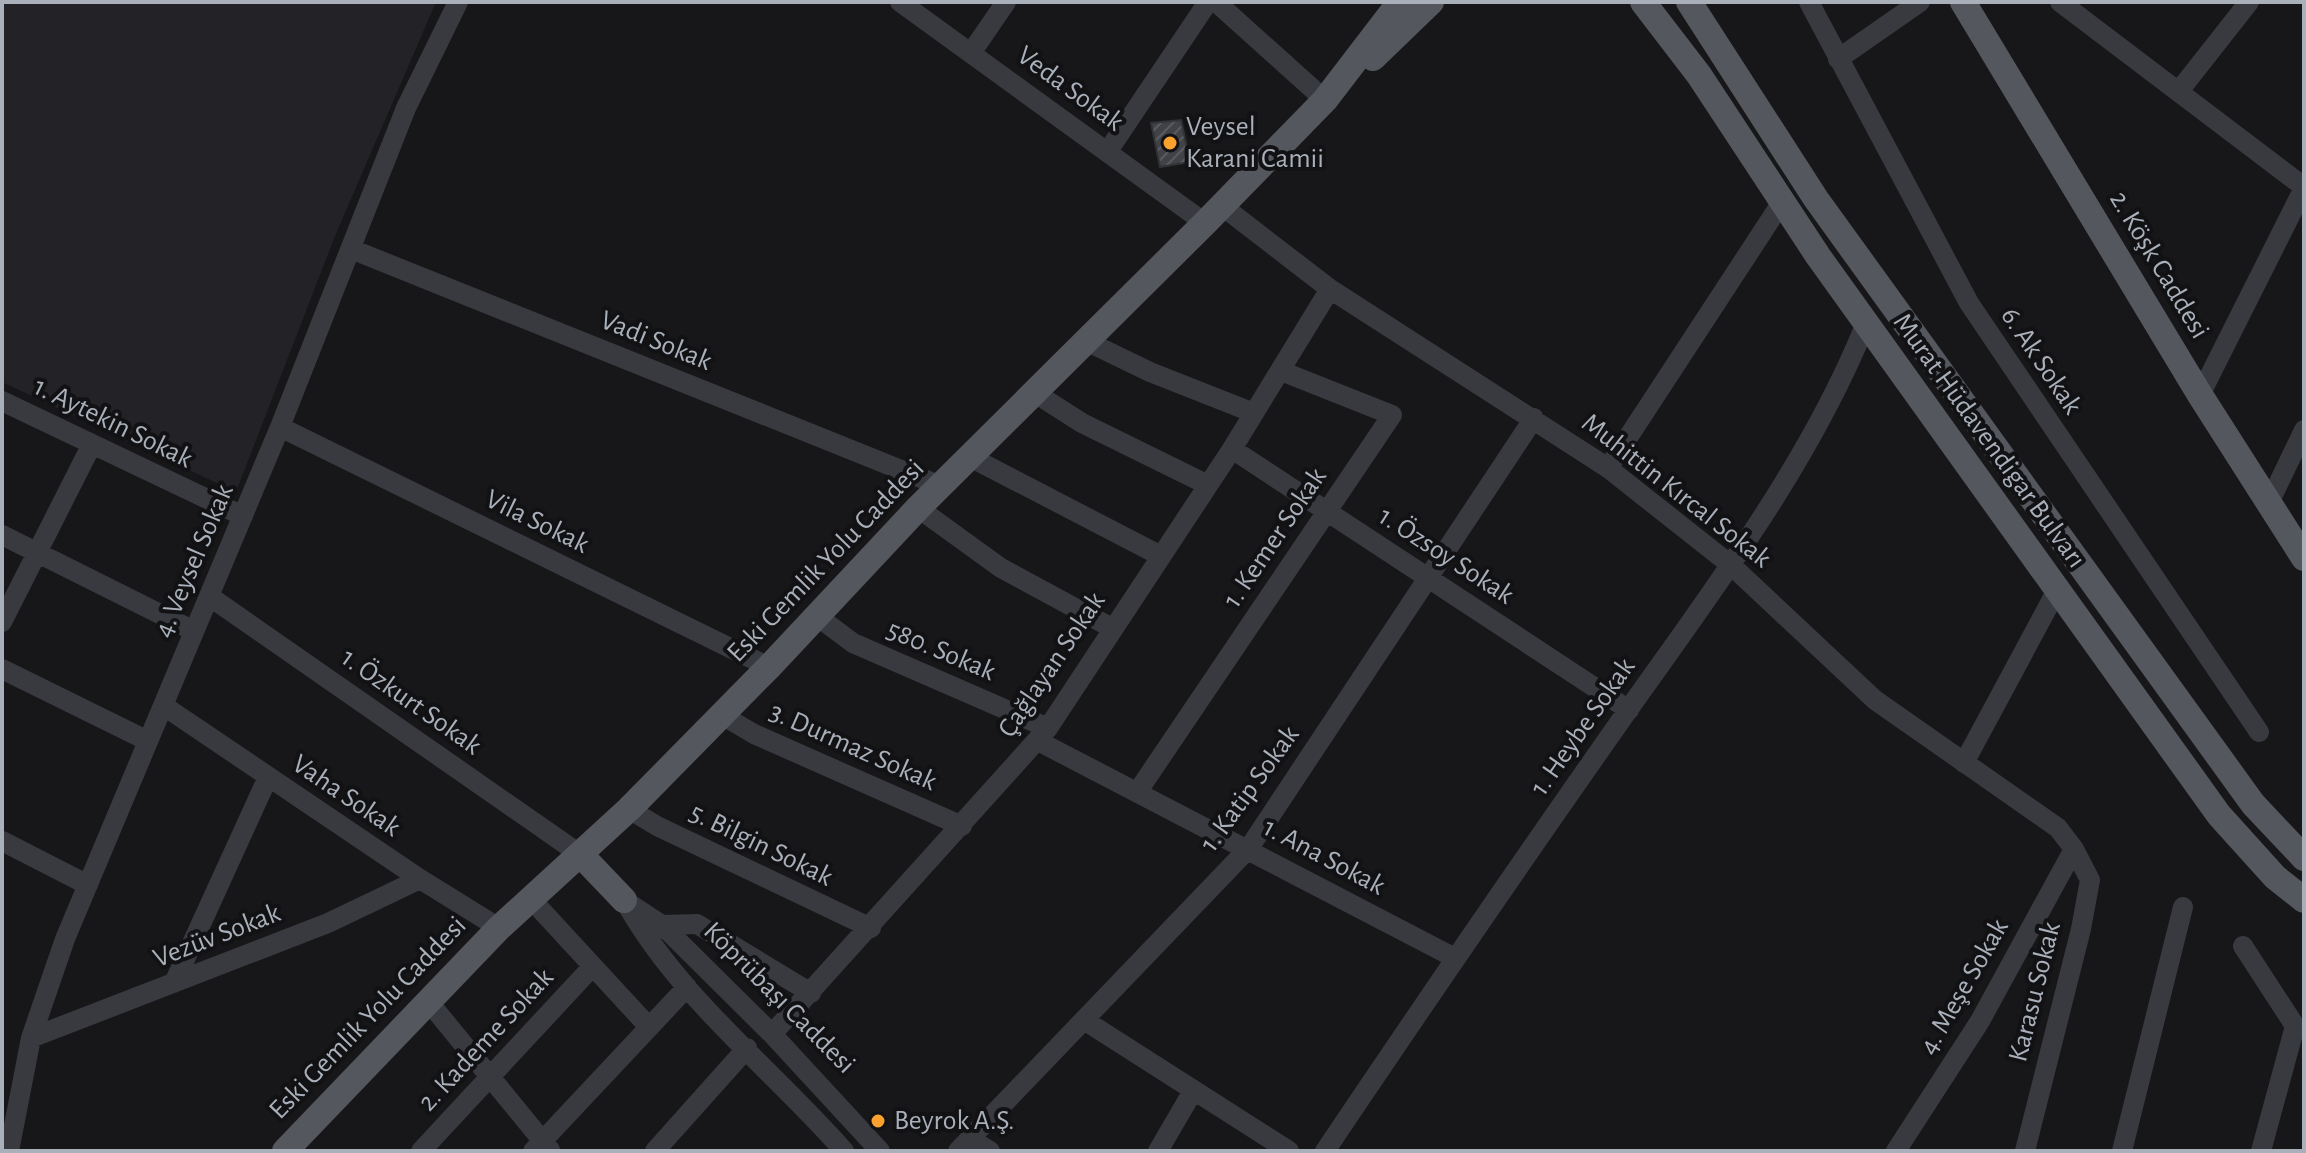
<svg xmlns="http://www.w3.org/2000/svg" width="2306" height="1153" viewBox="0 0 2306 1153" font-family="'Alegreya Sans',sans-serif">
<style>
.built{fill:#232327}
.building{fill:url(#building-hatch);stroke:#313236;stroke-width:2}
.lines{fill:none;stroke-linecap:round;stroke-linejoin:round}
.minor{stroke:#383a3f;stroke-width:20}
.major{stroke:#54575e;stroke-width:26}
.poi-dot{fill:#fba12e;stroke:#121215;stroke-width:3}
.labels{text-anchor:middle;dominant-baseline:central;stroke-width:8;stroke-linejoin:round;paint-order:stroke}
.street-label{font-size:28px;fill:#a9b0ba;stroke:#121215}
.poi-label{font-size:28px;fill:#a9b0ba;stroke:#121215;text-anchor:start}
</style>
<defs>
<pattern id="building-hatch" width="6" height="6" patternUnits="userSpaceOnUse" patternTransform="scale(2)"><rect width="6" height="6" fill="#414247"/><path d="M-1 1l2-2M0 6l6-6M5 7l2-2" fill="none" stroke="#5a5b5f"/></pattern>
</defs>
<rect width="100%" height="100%" fill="#171719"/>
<!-- built -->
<path class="built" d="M2,2H436L335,236L236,492L2,382Z"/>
<!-- building -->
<path class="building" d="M1181,120L1190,162L1160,167L1151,123Z"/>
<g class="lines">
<!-- minor -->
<path class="minor" d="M900,2L1205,223
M1216,2L1325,100
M1809,2L1969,303L2259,732
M2060,2L2304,187
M971,53L1006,2
M1838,59L1920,2
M2179,91L2249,2
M1108,151L1208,2
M1221,205L1330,289L1608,468L1732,566L1875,700L2058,828L2074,849L2090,880L2081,929L2025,1151
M351,249L941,486
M1086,341L1150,372L1254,413
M1035,393L1082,423L1208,485
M2200,395L2304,188
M2,401L243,516
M280,427L769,667
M1232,449L1629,710
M970,457L1161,556
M1608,468L1782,202
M2268,505L2304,430
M918,508L1001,568L1112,628
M2,535L194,631
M209,596L581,855
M817,616L853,643L1048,728
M2,622L92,444
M2,669L148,741
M164,706L420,879L499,928
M722,715L754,734L962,826
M1038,741L1455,958
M1964,763L2057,590
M1138,791L1392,415L1281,371
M629,809L657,826L871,928
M2,841L88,885
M530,898L649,1027
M624,900L662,925L772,1034L880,1151
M626,903C680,999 772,1069 844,1151
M656,931L662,925L697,924L811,993
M2243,946L2295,1026L2261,1151
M174,983L268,777
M428,1001L550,1150
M1084,1020L1289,1151
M772,1034L1048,728L1232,449L1330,289
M31,1038L328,923L420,879
M970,1139L990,1151
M9,1151L31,1038L65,939L280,427L406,108L458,2
M421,1151L593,966
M533,1151L687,987
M655,1151L747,1048
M958,1151L1249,848L1534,418
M1158,1151L1193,1091
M1325,1151C1424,1004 1524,858 1626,713C1713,590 1810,463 1866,323
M1896,1151L1980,1021L2074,849
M2122,1151L2183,907"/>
<!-- major -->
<path class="major" d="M1643,2L1699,75L1818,256L2219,815L2275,877L2304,900
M1689,2L1816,199L2253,804L2304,858
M1963,2L2200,395L2304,558
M1373,58L1431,2
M581,855L624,900
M285,1151L499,928L629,809L769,667L918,508L1205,223L1325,100L1400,2"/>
</g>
<!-- markers -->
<g class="poi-dot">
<circle cx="1170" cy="143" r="8"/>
<circle cx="878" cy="1121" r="8"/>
</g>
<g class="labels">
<!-- street labels -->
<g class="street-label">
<text transform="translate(1070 89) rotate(36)">Veda Sokak</text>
<text transform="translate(2159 265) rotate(59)">2. Köşk Caddesi</text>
<text transform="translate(656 341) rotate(22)">Vadi Sokak</text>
<text transform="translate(2041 361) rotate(56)">6. Ak Sokak</text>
<text transform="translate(113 423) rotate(26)">1. Aytekin Sokak</text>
<text transform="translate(1989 441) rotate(54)">Murat Hüdavendigar Bulvarı</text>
<text transform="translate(1676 491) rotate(38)">Muhittin Kırcal Sokak</text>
<text transform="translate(537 522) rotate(26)">Vila Sokak</text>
<text transform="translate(1275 538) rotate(-56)">1. Kemer Sokak</text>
<text transform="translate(1446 556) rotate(33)">1. Özsoy Sokak</text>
<text transform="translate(194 561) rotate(-67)">4. Veysel Sokak</text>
<text transform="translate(826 561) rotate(-46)">Eski Gemlik Yolu Caddesi</text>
<text transform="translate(941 651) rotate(23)">580. Sokak</text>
<text transform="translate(1052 665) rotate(-56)">Çağlayan Sokak</text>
<text transform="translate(411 702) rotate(35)">1. Özkurt Sokak</text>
<text transform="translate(1583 727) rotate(-55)">1. Heybe Sokak</text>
<text transform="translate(853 747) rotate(24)">3. Durmaz Sokak</text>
<text transform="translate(1250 789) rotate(-54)">1. Katip Sokak</text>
<text transform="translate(346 796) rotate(34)">Vaha Sokak</text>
<text transform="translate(761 845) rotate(26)">5. Bilgin Sokak</text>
<text transform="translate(1324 857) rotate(28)">1. Ana Sokak</text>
<text transform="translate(217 936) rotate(-21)">Vezüv Sokak</text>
<text transform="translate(1964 987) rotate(-60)">4. Meşe Sokak</text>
<text transform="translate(2035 992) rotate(-76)">Karasu Sokak</text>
<text transform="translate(779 998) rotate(45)">Köprübaşı Caddesi</text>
<text transform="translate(368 1018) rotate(-46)">Eski Gemlik Yolu Caddesi</text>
<text transform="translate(486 1040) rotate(-47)">2. Kademe Sokak</text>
</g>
<!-- poi labels -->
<g class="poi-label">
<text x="1186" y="127">Veysel<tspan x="1186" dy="32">Karani Camii</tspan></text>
<text x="894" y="1121">Beyrok A.Ş.</text>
</g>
</g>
<!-- border -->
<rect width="2306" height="1153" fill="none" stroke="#a9b0ba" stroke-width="8"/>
</svg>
